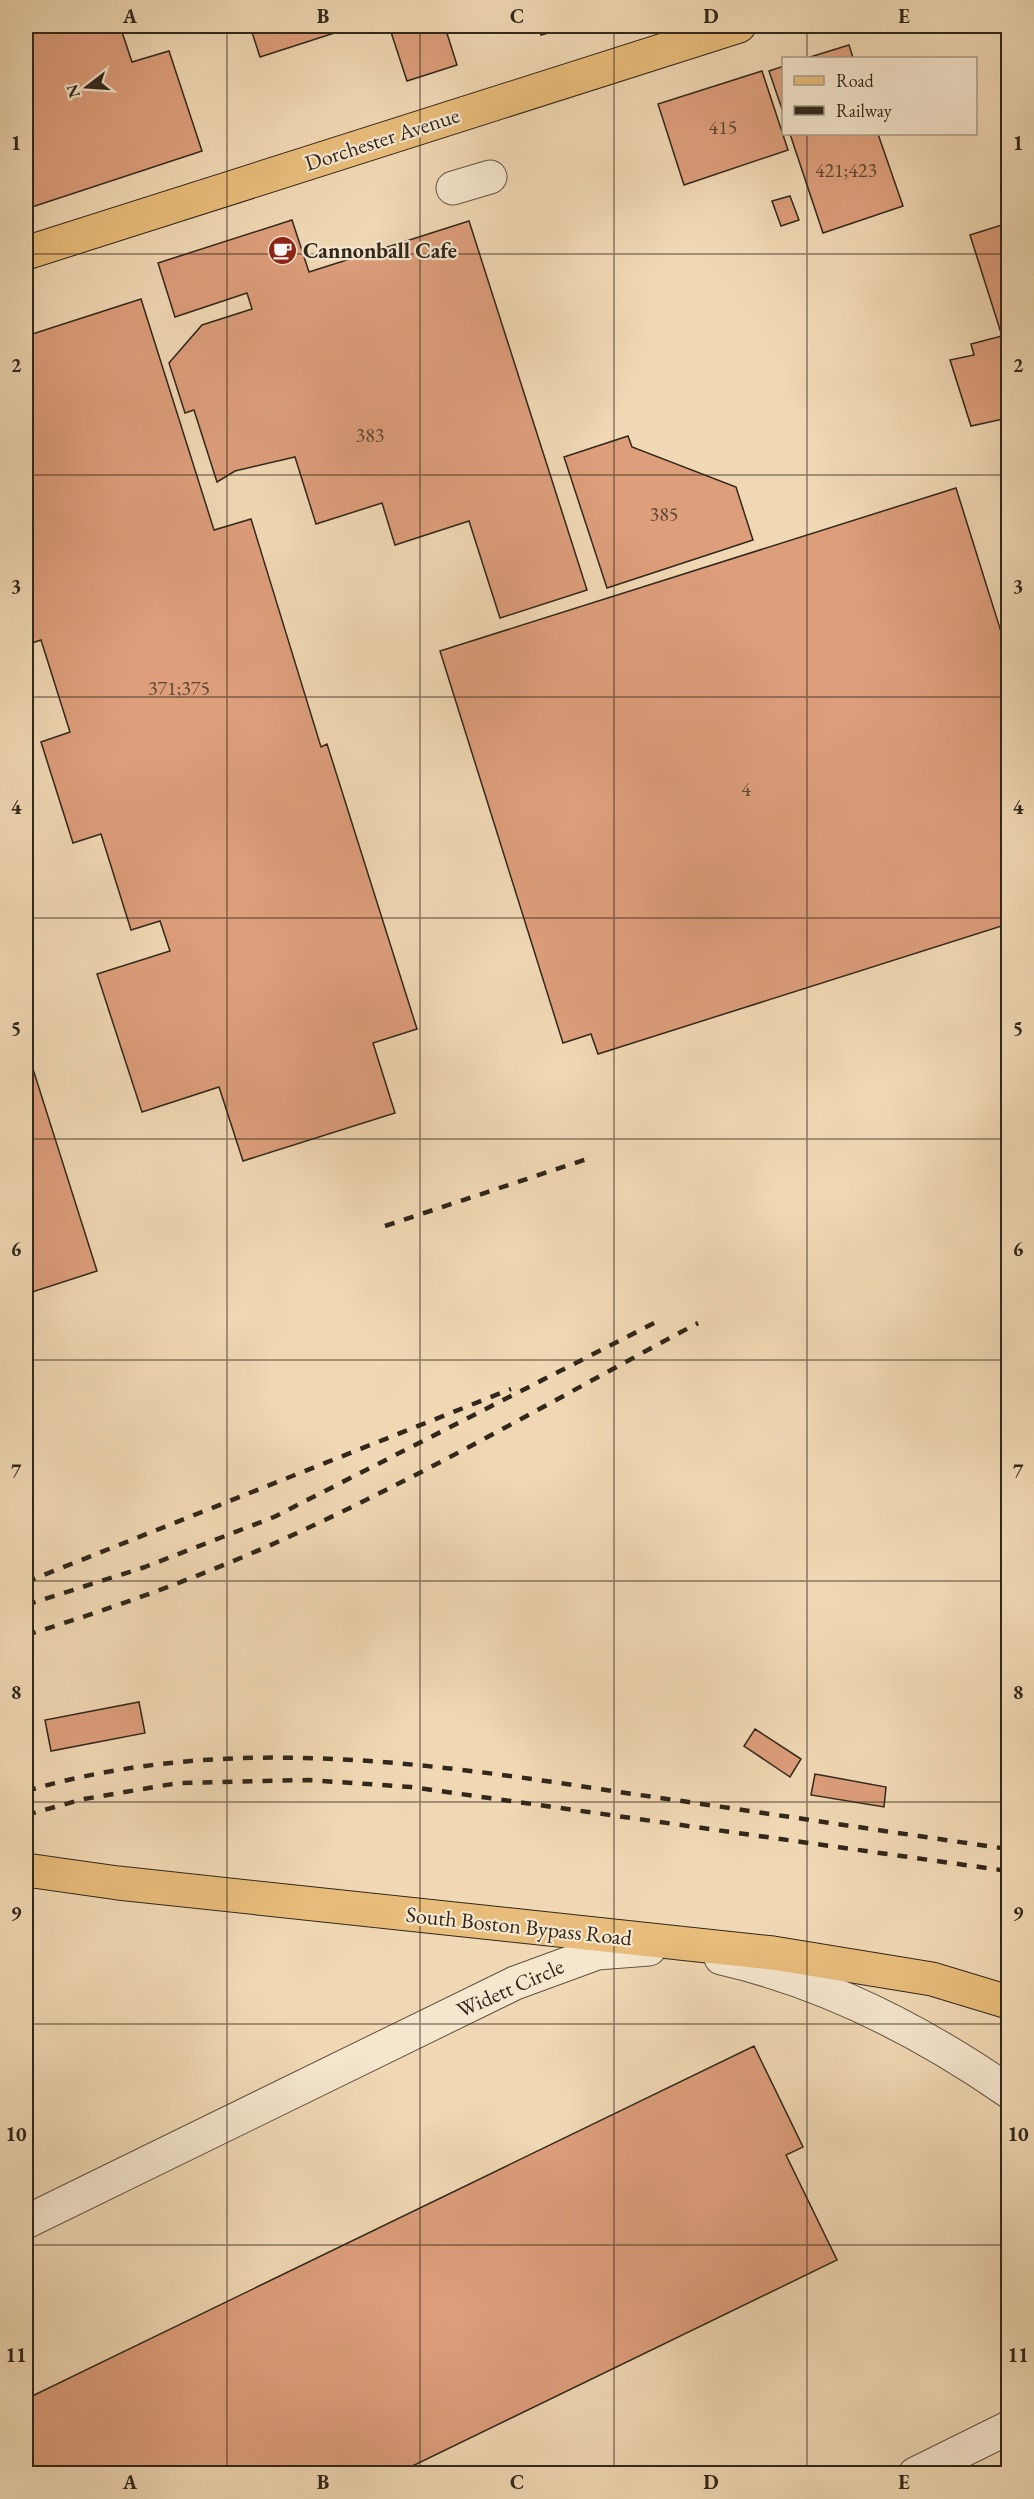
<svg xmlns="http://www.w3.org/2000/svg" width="1034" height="2499" viewBox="0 0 1034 2499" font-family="'EB Garamond',serif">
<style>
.building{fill:#dd9e7b;stroke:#31271b;stroke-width:1.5}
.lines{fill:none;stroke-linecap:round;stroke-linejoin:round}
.minor-casing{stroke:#615341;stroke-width:35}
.major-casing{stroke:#31271b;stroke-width:35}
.minor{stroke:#f5e6ce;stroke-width:33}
.major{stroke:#e8bc7a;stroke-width:33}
.rail{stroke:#31271b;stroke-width:4.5;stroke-dasharray:10 10;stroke-linecap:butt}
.grid{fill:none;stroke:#31271b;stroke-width:1.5;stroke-opacity:0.55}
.labels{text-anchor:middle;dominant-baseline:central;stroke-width:4.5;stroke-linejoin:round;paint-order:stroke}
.number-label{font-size:20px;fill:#5c4533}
.street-label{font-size:22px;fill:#31271b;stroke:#f5e6ce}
.poi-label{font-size:22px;font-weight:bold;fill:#31271b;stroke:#f5e6ce;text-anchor:start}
.neatline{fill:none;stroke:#31271b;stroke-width:2}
.grid-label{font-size:20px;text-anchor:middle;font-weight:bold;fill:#31271b}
</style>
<rect width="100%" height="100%" fill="#f0d8b4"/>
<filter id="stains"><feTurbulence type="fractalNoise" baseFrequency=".00333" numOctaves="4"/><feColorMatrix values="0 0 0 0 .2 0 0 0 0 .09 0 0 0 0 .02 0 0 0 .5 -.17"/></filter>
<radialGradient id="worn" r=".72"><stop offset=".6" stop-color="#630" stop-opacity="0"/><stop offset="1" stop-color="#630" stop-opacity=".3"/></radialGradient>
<!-- building -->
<path class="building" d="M26,26H120L132,62L169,51L202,151L26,209Z
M250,26H356L260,57Z
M389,26H451L445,27L457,65L407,81Z
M538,26H573L541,35Z
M849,45L853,58H807Z
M784,66V115L769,71Z
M762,71L788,150L684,185L658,104Z
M790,134H878L903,206L823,233Z
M790,196L799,220L781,226L772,201Z
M292,220L309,272L469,221L587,590L500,618L469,521L395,545L382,503L316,524L295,457L235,471L217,482L194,410L185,413L169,363L202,325L252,309L247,293L175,317L158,263Z
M1008,223V418L971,426L950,360L974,355L971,344L1002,336L970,235Z
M141,299L214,530L251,519L321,747L327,744L417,1029L373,1043L395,1113L243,1161L219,1087L142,1112L97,974L170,951L160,921L131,930L101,834L73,843L41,742L70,732L41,640L26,645V336Z
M628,436L632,447L736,487L753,540L607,588L564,457Z
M956,488L1008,654V924L598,1054L591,1034L563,1043L440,651Z
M26,1047L97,1271L26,1294Z
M139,1702L145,1733L51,1751L45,1720Z
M755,1729L801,1759L790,1777L744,1746Z
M815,1774L886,1787L884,1807L811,1795Z
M754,2046L803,2147L786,2155L837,2260L396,2474H26V2399Z"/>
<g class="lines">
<defs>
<path id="minor" d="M453,188L490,177
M721,1958C826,1982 920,2030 1008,2091
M26,2222L515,1983L597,1953L649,1949
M915,2474L1008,2428"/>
<path id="major" d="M26,253L739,26
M26,1870L118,1883L773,1953L932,1979L1008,2002"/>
</defs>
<!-- minor casing -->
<use href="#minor" class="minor-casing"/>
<!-- major casing -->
<use href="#major" class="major-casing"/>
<!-- minor -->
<use href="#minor" class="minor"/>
<!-- major -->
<use href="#major" class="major"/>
<!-- rail -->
<path class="rail" d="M1007,1134H1008
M385,1226L593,1157
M26,1582L511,1389
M26,1605L145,1567L274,1517L662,1319
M26,1635C114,1608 200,1577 284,1539C425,1475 561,1396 698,1323
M26,1791C228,1732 429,1763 633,1794C758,1812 883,1831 1008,1849
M26,1815L84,1799L178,1783L308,1780L411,1787L1008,1871"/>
</g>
<!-- grid -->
<path class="grid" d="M227,26V2474M420,26V2474M614,26V2474M807,26V58M807,134V2474M26,254H1008M26,475H1008M26,697H1008M26,918H1008M26,1139H1008M26,1360H1008M26,1581H1008M26,1802H1008M26,2024H1008M26,2245H1008"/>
<!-- icons -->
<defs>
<symbol id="cafe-disc" viewBox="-11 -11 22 22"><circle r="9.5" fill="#8f2418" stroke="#f5e6ce"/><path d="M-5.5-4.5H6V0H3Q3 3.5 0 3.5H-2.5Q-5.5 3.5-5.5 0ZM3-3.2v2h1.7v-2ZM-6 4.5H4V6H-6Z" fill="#fff"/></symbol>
</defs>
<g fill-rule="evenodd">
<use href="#cafe-disc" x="266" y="234" width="33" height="33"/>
</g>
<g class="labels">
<!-- number labels -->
<g class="number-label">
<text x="723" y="127">415</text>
<text x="846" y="170">421;423</text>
<text x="370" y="435">383</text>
<text x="664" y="514">385</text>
<text x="179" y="688">371;375</text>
<text x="746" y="789">4</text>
</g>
<!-- street labels -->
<g class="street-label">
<text transform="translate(382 139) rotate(-18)">Dorchester Avenue</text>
<text transform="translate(519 1926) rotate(6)">South Boston Bypass Road</text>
<text transform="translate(510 1988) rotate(-24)">Widett Circle</text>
</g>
<!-- poi labels -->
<g class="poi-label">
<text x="303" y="250">Cannonball Cafe</text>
</g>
</g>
<!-- margin -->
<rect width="1034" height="2499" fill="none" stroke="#f0d8b4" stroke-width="66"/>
<!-- legend -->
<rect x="782" y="57" width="195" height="78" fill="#f5e6ce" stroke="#a79a86" stroke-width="1.5"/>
<rect x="794" y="76" width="30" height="9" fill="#e8bc7a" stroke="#a79a86" stroke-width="1.5"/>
<text x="836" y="87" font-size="18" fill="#31271b">Road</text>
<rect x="794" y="106" width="30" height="9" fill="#31271b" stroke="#a79a86" stroke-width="1.5"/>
<text x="836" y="117" font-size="18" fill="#31271b">Railway</text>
<!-- north arrow -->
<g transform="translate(87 87) rotate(253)" stroke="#f5e6ce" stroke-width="4.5" paint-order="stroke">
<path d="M0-4.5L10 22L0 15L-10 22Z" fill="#31271b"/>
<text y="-9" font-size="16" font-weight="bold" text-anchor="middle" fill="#31271b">N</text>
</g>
<rect x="33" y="33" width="968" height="2433" class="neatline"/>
<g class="grid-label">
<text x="130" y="23">A</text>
<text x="323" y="23">B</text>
<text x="517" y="23">C</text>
<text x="711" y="23">D</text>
<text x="904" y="23">E</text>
<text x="16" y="150">1</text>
<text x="1018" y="150">1</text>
<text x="16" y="372">2</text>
<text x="1018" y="372">2</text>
<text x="16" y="593">3</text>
<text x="1018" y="593">3</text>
<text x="16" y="814">4</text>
<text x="1018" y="814">4</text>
<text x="16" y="1035">5</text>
<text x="1018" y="1035">5</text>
<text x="16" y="1256">6</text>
<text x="1018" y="1256">6</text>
<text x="16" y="1478">7</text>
<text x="1018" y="1478">7</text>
<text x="16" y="1699">8</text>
<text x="1018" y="1699">8</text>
<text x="16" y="1920">9</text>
<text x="1018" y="1920">9</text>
<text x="16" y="2141">10</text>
<text x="1018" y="2141">10</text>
<text x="16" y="2362">11</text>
<text x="1018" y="2362">11</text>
<text x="130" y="2489">A</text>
<text x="323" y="2489">B</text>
<text x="517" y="2489">C</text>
<text x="711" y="2489">D</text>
<text x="904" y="2489">E</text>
</g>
<rect width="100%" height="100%" filter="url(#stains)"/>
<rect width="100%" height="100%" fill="url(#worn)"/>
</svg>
